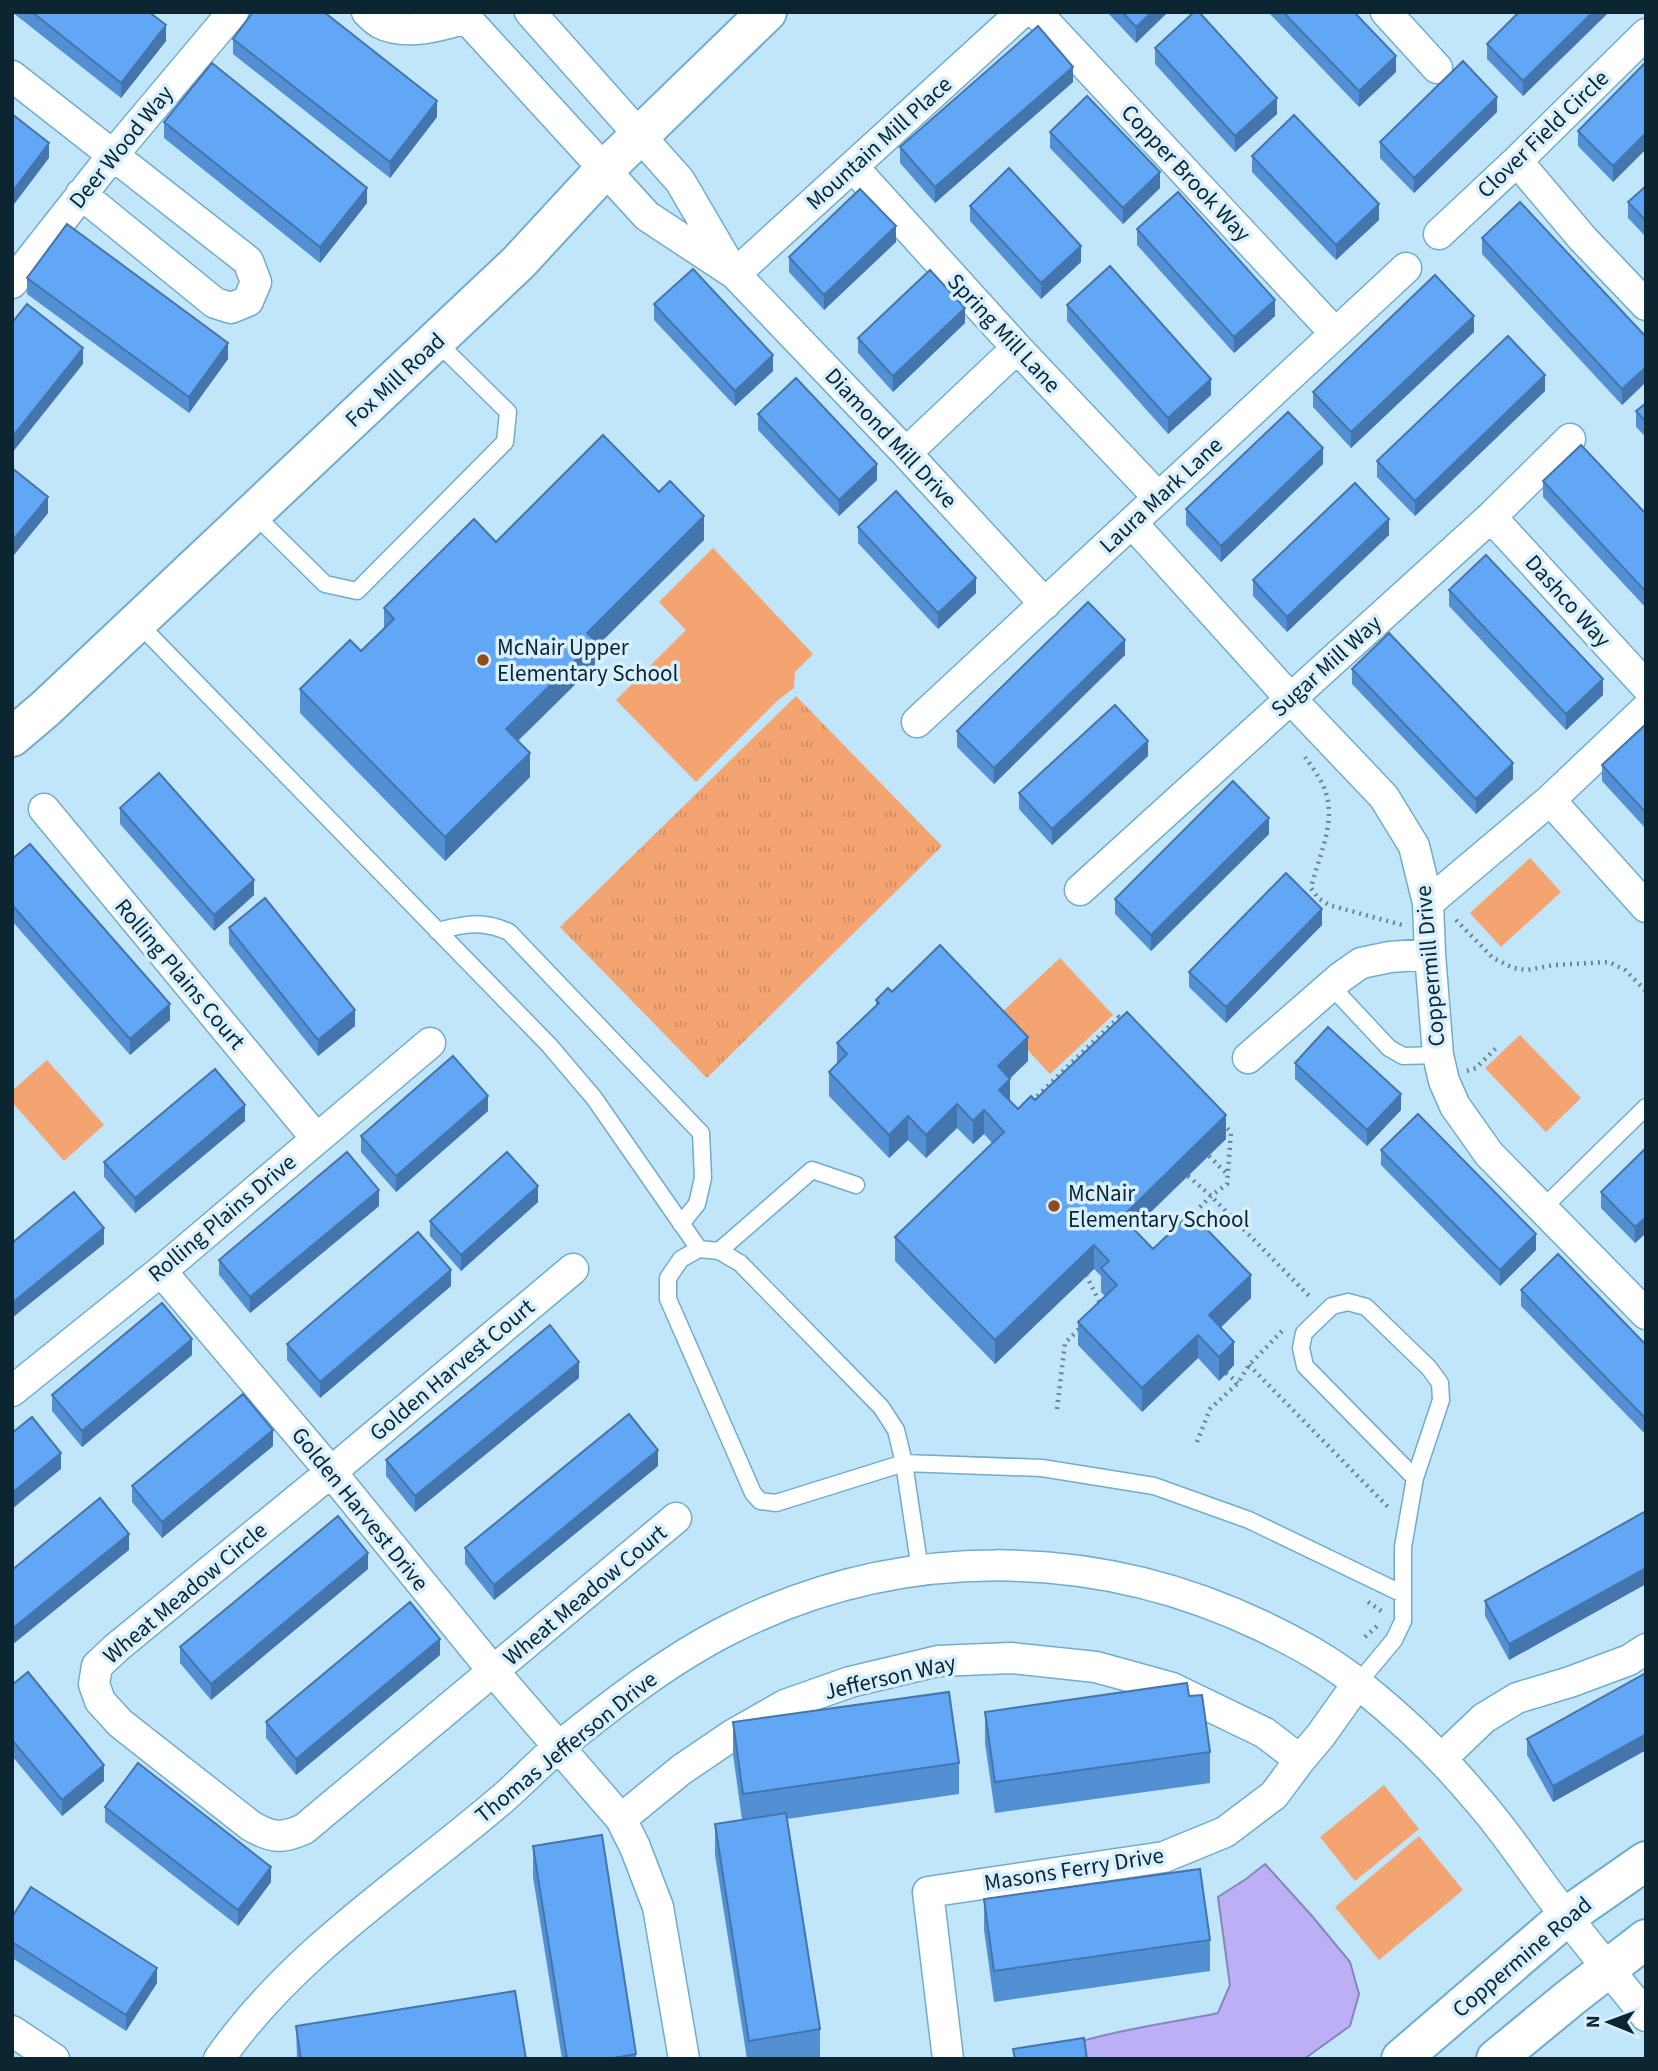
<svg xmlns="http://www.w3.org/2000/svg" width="1658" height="2071" viewBox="0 0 1658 2071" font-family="'Source Sans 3',sans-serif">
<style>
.grass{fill:url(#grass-tufts)}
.park{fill:#f4a471}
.water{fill:#bcaff6;stroke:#8786bb;stroke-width:2}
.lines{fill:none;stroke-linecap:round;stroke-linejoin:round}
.service-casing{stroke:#70adcd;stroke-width:19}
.minor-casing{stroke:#70adcd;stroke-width:33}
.tertiary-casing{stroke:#70adcd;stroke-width:42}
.path{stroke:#678696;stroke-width:4.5;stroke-dasharray:2 5;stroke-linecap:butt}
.service{stroke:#fff;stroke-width:16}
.minor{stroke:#fff;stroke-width:30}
.tertiary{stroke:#fff;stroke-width:38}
.wall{fill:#5390d3}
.shaded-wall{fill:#4475ac}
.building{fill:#61a7f5;stroke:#4475ac;stroke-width:2}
.poi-dot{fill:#8e4b1b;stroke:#d8f0fe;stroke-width:2.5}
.labels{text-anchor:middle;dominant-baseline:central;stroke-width:7;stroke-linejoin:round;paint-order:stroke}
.street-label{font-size:23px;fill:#0b2531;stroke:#d8f0fe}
.poi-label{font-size:23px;fill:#0b2531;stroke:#d8f0fe;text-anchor:start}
</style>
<defs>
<pattern id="grass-tufts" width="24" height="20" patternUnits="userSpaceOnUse" patternTransform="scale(1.75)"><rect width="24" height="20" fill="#f4a471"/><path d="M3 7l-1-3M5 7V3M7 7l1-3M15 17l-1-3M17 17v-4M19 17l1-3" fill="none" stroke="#d08d62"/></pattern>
</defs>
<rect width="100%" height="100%" fill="#c1e5f9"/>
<!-- grass -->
<path class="grass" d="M796,696L942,846L707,1078L560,927Z"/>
<!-- park -->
<path class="park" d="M713,548L813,654L795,672L794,688L777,701L696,782L616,700L686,630L659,602Z
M1530,858L1561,892L1501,947L1470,913Z
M1060,958L1113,1015L1050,1074L997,1017Z
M1520,1035L1581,1098L1546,1132L1485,1068Z
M47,1060L104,1125L64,1161L12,1102V1091Z
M1384,1785L1419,1829L1355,1881L1320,1837Z
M1419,1836L1463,1890L1379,1960L1335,1907Z"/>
<!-- water -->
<path class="water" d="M1265,1864L1312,1916L1350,1962L1359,1994L1350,2026L1304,2059H1085L1079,2042C1125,2028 1171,2023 1218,2013L1230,1985L1218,1897L1246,1879Z"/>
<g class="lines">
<defs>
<path id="service" d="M253,513L325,584L357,591L505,442L508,412L436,341
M137,622L549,1045L594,1098L699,1249
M437,931C465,924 482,920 509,932L701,1133L703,1178L697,1204L681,1224
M1331,986L1389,1048L1403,1056L1438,1055
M1543,1208L1646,1107
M719,1251L812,1170L856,1185
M920,1570L904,1463L896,1430L881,1407L740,1263L719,1251L699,1249L681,1259L668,1278V1299L753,1493L760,1501L776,1503L904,1463L1042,1468L1154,1486L1249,1520L1403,1594
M1358,1683L1394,1640L1403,1621V1547L1415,1478L1441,1400L1440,1383L1429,1368L1366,1307L1348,1302L1332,1306L1304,1333L1301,1348L1305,1366L1415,1478"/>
<path id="minor" d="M367,12C371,16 376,21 380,23C405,36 441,26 466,18L647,216L735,274L906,453L1045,604
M530,12L680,181L732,270
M1036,12L1335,333
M1386,12L1437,68
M12,76L248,261L256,282L248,301L231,308L215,303L81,194
M1517,161L1583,239L1646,305
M853,167L1017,348L1158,497
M1439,234L1517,161L1646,34
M735,274L1022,12
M12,283L112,156L233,12
M906,453L1017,348
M1491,517L1646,686
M1132,523L1290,698L1384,797L1414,846L1428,903L1430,954L1438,1055L1444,1081L1455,1106L1489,1154L1646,1314
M917,722L1406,268
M1550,800L1646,907
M44,809L316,1138
M1080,890L1491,517L1570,439
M1428,903L1550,800L1646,709
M1248,1058L1341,977L1361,963L1390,957L1430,954
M573,1269L331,1472L116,1648L97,1666L94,1684L100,1701L120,1723L251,1826C272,1838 282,1839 304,1829L676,1518
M161,1271L331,1472L494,1672L621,1819L635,1847L658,1907L684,2059
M12,1391L161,1271L430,1043
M1441,1759L1484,1718L1517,1698L1570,1682L1629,1660L1646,1649
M621,1819L681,1770L734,1734L785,1705L850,1682L938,1661L1011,1658L1096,1667L1172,1688L1265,1733L1300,1760
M12,2031L54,2059
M219,2059C293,1953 404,1883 501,1800C521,1783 539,1763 560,1746C612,1704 669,1660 728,1630C897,1544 1093,1545 1262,1626C1297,1643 1331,1661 1361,1686C1402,1719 1442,1757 1476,1798C1502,1827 1523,1859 1546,1890C1578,1933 1613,1974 1646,2016
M948,2059L928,1892L1164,1857L1225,1832L1274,1795L1300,1760L1321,1735L1358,1683"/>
<path id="tertiary" d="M12,737L45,709L518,263L604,170L767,12
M1401,2059L1567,1916L1646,1861
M1496,2059L1570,1998L1646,1939"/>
</defs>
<!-- service casing -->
<use href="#service" class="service-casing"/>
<!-- minor casing -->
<use href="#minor" class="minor-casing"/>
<!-- tertiary casing -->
<use href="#tertiary" class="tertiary-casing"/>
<!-- path -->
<path class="path" d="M1305,757C1312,767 1321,779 1325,790C1337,823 1318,857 1311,888L1318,898L1329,905L1402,925
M1456,920L1493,958L1513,968L1527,970L1554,965L1609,962L1625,970L1646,991
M1467,1071L1476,1068L1499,1045
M1032,1101L1119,1017L1124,1022
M1209,1156L1227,1174
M1188,1176L1211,1196L1312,1299
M1190,1217L1211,1196L1227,1184L1231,1132L1223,1124
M1086,1275L1101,1305
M1249,1365L1391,1510
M1226,1373L1238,1383
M1057,1409L1065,1343L1082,1326
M1197,1442L1210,1409L1238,1383L1249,1365L1284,1329
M1368,1602L1384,1613
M1365,1637L1377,1626"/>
<!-- service -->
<use href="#service" class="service"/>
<!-- minor -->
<use href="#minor" class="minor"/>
<!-- tertiary -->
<use href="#tertiary" class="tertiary"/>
</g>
<!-- wall -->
<path class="wall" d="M12,12H149L166,41L121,98Z
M1107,12H1168L1136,43Z
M1268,12H1354L1396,72L1359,107Z
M1609,12L1523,96L1487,59V44Z
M233,39L437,117L390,178L233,54Z
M1155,48L1277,114L1235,152L1155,64Z
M1646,62V149L1613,182L1578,146V131Z
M1073,82L935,203L900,163V147Z
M1497,112L1414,193L1380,158V142Z
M164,122L367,203L320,263L164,138Z
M1050,132L1160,188L1123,224L1050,148Z
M1252,156L1379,220L1336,260L1252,172Z
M1646,186V237L1628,218V202Z
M970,206L1081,262L1041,299L970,221Z
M1137,229L1275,316L1234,353L1137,245Z
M1482,238L1646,337V382L1622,405L1482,254Z
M896,242L824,310L789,272V257Z
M27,278L228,359L189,413L27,294Z
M654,304L773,371L735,406L654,320Z
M1067,305L1211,395L1168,434L1067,321Z
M965,323L893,392L858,353V338Z
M1474,332L1351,448L1313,407V392Z
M1545,391L1415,516L1377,477V461Z
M1646,403V437L1636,427V411Z
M758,414L877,480L839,516L758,430Z
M1323,464L1221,562L1186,525V509Z
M12,468L48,513L13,556L12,555Z
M1543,481L1646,514V608L1543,497Z
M858,527L976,593L938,629L858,543Z
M1389,535L1287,632L1253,596V580Z
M704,540L595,648V665L518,741L530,777L445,861L300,713V689L361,651L384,629V608L496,542Z
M1449,590L1603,695L1566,730L1449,606Z
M1125,655L994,784L957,747V731Z
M1352,669L1513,779L1476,814L1352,684Z
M1646,726V829L1602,781V765Z
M1148,756L1052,845L1019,809V793Z
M120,808L254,895L214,931L120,824Z
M1269,834L1151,951L1115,914V899Z
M12,859L170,1020L130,1055L12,921Z
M1322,925L1226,1023L1189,987V972Z
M229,928L355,1026L318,1056L229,944Z
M892,992L1028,1061L1010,1078V1101L1018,1109L1035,1100L1226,1139L1133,1229L1153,1249L1251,1298L1221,1327L1234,1365L1219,1381L1198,1358L1142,1412L1078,1345V1322L1105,1296L1101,1292V1276L1094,1269L995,1364L895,1261V1237L992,1143L984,1134L973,1144L957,1128L926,1158L908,1140L889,1158L829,1096V1072L837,1065V1043L876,1005V1000Z
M1295,1063L1401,1110L1367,1146L1295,1079Z
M488,1111L396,1192L361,1152V1136Z
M245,1121L135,1213L104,1177V1162Z
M1646,1148V1233L1635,1243L1601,1208V1192Z
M1381,1150L1536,1250L1500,1286L1381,1165Z
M538,1202L461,1271L430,1236V1221Z
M379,1206L250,1313L219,1275V1260Z
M451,1286L320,1398L287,1360V1344Z
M1521,1290L1646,1345V1435L1521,1306Z
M192,1355L82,1447L52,1411V1395Z
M579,1378L415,1512L386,1476V1460Z
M273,1446L162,1538L132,1502V1486Z
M658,1466L494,1600L465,1564V1548Z
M1646,1511V1584L1509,1660L1485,1616V1601Z
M368,1569L211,1700L180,1663V1647Z
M440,1655L296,1775L266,1738V1722Z
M1646,1673V1750L1553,1802L1527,1755V1739Z
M12,1685L104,1781L62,1816L12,1756Z
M1189,1696L1210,1752V1783L995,1813L985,1743V1712Z
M733,1722L959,1763V1794L787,1819L820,2029V2059H747L715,1855V1824L742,1820L733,1754Z
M105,1807L271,1882L238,1926L105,1822Z
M533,1846L636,2054V2059H562L533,1877Z
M984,1899L1210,1940V1971L994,2002L984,1930Z
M12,1917L157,1983L126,2031L12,1958Z
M296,2026L526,2059H297Z"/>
<!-- shaded-wall -->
<path class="shaded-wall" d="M1152,12H1168L1136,43V27Z
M1593,12H1609L1523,96V81Z
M166,25V41L121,98V83Z
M1396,56V72L1359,107V91Z
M1073,67V82L935,203V187Z
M1497,97V112L1414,193V178Z
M1277,98V114L1235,152V136Z
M437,101V117L390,178V162Z
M1646,133V149L1613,182V166Z
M49,143V158L12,207V192Z
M1160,172V188L1123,224V208Z
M367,188V203L320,263V247Z
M1379,204V220L1336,260V245Z
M896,226V242L824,310V295Z
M1081,246V262L1041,299V283Z
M1275,300V316L1234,353V337Z
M965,308V323L893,392V376Z
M1474,316V332L1351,448V432Z
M228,343V359L189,413V397Z
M83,348V364L12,453V437Z
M773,355V371L735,406V391Z
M1646,367V382L1622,405V389Z
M1545,375V391L1415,516V501Z
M1211,379V395L1168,434V418Z
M1323,448V464L1221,562V546Z
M877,464V480L839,516V500Z
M48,497V513L13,556V540Z
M704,516V540L595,648V665L506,752V729L587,633Z
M1389,519V535L1287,632V617Z
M976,578V593L938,629V613Z
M1125,640V655L994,784V768Z
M1603,679V695L1566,730V714Z
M1148,741V756L1052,845V829Z
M530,753V777L445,861V837Z
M1513,763V779L1476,814V799Z
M1269,818V834L1151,951V935Z
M254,880V895L214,931V915Z
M1322,909V925L1226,1023V1007Z
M170,1004V1020L130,1055V1039Z
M355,1010V1026L318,1056V1040Z
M1028,1037V1061L998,1090V1066Z
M1010,1079V1103L999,1090Z
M1401,1094V1110L1367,1146V1130Z
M488,1096V1111L396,1192V1176Z
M957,1104V1128L926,1158V1135Z
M245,1105V1121L135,1213V1198Z
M984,1110V1134L973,1144V1121Z
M1226,1115V1139L1122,1240V1217Z
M908,1116V1140L889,1158V1135Z
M14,1146V1162L12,1163V1147Z
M538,1186V1202L461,1271V1255Z
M379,1190V1206L250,1313V1297Z
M1646,1217V1233L1635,1243V1227Z
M104,1228V1244L12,1318V1303Z
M1536,1234V1250L1500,1286V1270Z
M1094,1245V1269L995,1364V1340Z
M451,1270V1286L320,1398V1382Z
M1251,1275V1298L1209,1339V1315Z
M1198,1335V1358L1142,1412V1388Z
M192,1339V1355L82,1447V1431Z
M1234,1342V1365L1219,1381V1357Z
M579,1362V1378L415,1512V1496Z
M273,1430V1446L162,1538V1522Z
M658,1450V1466L494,1600V1585Z
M61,1453V1469L12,1509V1493Z
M129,1534V1550L12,1645V1629Z
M368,1553V1569L211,1700V1684Z
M1646,1568V1584L1509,1660V1644Z
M440,1639V1655L296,1775V1759Z
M1646,1734V1750L1553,1802V1786Z
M104,1765V1781L62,1816V1800Z
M271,1867V1882L238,1926V1910Z
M157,1968V1983L126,2031V2015Z"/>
<!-- building -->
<path class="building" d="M32,12H149L166,25L121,83Z
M253,12H324L437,101L390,162L233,39Z
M1122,12H1152L1136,27Z
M1194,12H1199L1277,98L1235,136L1155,48Z
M1283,12H1354L1396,56L1359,91Z
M1519,12H1593L1523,81L1487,44Z
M1038,26L1073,67L935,187L900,147Z
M1463,61L1497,97L1414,178L1380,142Z
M1646,62V133L1613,166L1578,131Z
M212,63L367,188L320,247L164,122Z
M1087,96L1160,172L1123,208L1050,132Z
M12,114L49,143L12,192Z
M1294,115L1379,204L1336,245L1252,156Z
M1009,168L1081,246L1041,283L970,206Z
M1646,186V221L1628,202Z
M860,189L896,226L824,295L789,257Z
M1178,192L1275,300L1234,337L1137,229Z
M1520,202L1646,337V367L1622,389L1482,238Z
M67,224L228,343L189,397L27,278Z
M1110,266L1211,379L1168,418L1067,305Z
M693,269L773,355L735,391L654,304Z
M930,270L965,308L893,376L858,338Z
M1435,275L1474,316L1351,432L1313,392Z
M27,304L83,348L12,437V323Z
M1508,336L1545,375L1415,501L1377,461Z
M796,378L877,464L839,500L758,414Z
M1646,403V422L1636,411Z
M1288,412L1323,448L1221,546L1186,509Z
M603,435L659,492L670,481L704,516L587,633L595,641L506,729L530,753L445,837L300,689L350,640L361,651L394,619L384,608L474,519L496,542Z
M1581,445L1646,514V592L1543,481Z
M12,468L48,497L13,540L12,539Z
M1355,483L1389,519L1287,617L1253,580Z
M896,491L976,578L938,613L858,527Z
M1486,555L1603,679L1566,714L1449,590Z
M1088,602L1125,640L994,768L957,731Z
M1389,633L1513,763L1476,799L1352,669Z
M1115,705L1148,741L1052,829L1019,793Z
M1645,725L1646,726V813L1602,765Z
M159,773L254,880L214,915L120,808Z
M1233,781L1269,818L1151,935L1115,899Z
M30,844L170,1004L130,1039L12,905V859Z
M1286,873L1322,909L1226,1007L1189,972Z
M265,898L355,1010L318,1040L229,928Z
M940,945L1028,1037L998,1066L1010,1079L999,1090L1018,1109L1031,1096L1035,1100L1127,1012L1226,1115L1122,1217L1153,1249L1191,1213L1251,1275L1209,1315L1234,1342L1219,1357L1198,1335L1142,1388L1078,1322L1117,1285L1101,1268L1109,1261L1094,1245L995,1340L895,1237L1004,1132L984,1110L973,1121L957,1104L926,1135L908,1116L889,1135L829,1072L847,1054L837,1043L879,1003L876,1000L888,988L892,992Z
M1328,1027L1401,1094L1367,1130L1295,1063Z
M453,1056L488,1096L396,1176L361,1136Z
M215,1069L245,1105L135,1198L104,1162Z
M1418,1114L1536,1234L1500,1270L1381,1150Z
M1646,1148V1217L1635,1227L1601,1192Z
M347,1152L379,1190L250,1297L219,1260Z
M507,1152L538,1186L461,1255L430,1221Z
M74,1192L104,1228L12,1303V1243Z
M418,1232L451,1270L320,1382L287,1344Z
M1558,1254L1646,1345V1419L1521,1290Z
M162,1303L192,1339L82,1431L52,1395Z
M550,1325L579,1362L415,1496L386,1460Z
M243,1394L273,1430L162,1522L132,1486Z
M629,1414L658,1450L494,1585L465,1548Z
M32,1417L61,1453L12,1493V1433Z
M100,1498L129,1534L12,1629V1570Z
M1646,1511V1568L1509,1644L1485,1601Z
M338,1516L368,1553L211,1684L180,1647Z
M410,1602L440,1639L296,1759L266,1722Z
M28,1672L104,1765L62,1800L12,1740V1685Z
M1646,1673V1734L1553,1786L1527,1739Z
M1187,1683L1189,1696L1202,1695L1210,1752L995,1782L985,1712Z
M949,1692L959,1763L743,1794L733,1722Z
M138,1763L271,1867L238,1910L105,1807Z
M786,1813L820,2029L749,2041L715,1824Z
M602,1835L636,2054L608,2059H567L533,1846Z
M1200,1869L1210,1940L994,1971L984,1899Z
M31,1887L157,1968L126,2015L12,1942V1917Z
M515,1991L526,2059H301L296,2026Z
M1084,2038L1087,2059H1015L1013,2049Z"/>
<!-- markers -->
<g class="poi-dot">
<circle cx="483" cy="660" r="7"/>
<circle cx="1054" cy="1206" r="7"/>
</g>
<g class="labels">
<!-- street labels -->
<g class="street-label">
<text transform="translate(1543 134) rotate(-44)">Clover Field Circle</text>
<text transform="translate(879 143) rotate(-42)">Mountain Mill Place</text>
<text transform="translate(121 147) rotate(-51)">Deer Wood Way</text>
<text transform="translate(1186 173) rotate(47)">Copper Brook Way</text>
<text transform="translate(1004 333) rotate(47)">Spring Mill Lane</text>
<text transform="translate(395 380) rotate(-43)">Fox Mill Road</text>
<text transform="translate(891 438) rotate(47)">Diamond Mill Drive</text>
<text transform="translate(1161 495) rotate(-43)">Laura Mark Lane</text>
<text transform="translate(1568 601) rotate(48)">Dashco Way</text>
<text transform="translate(1326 666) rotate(-42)">Sugar Mill Way</text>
<text transform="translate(1430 966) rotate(-95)">Coppermill Drive</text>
<text transform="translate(180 974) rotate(50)">Rolling Plains Court</text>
<text transform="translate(222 1218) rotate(-40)">Rolling Plains Drive</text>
<text transform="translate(452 1370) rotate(-40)">Golden Harvest Court</text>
<text transform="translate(360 1509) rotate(51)">Golden Harvest Drive</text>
<text transform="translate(185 1593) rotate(-40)">Wheat Meadow Circle</text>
<text transform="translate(585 1595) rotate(-40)">Wheat Meadow Court</text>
<text transform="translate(890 1677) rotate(-13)">Jefferson Way</text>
<text transform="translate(566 1747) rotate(-39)">Thomas Jefferson Drive</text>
<text transform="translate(1074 1869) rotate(-9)">Masons Ferry Drive</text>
<text transform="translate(1522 1957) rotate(-40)">Coppermine Road</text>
</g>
<!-- poi labels -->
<g class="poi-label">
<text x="497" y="647">McNair Upper<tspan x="497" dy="26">Elementary School</tspan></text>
<text x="1068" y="1193">McNair<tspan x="1068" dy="26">Elementary School</tspan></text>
</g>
</g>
<!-- border -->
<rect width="1658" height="2071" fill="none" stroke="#0b2531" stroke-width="28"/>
<!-- north arrow -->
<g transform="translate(1609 2022) rotate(271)" stroke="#d8f0fe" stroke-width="5" paint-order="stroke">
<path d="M0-5L12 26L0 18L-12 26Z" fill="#0b2531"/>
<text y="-10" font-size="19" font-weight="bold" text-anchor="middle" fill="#0b2531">N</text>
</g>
</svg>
